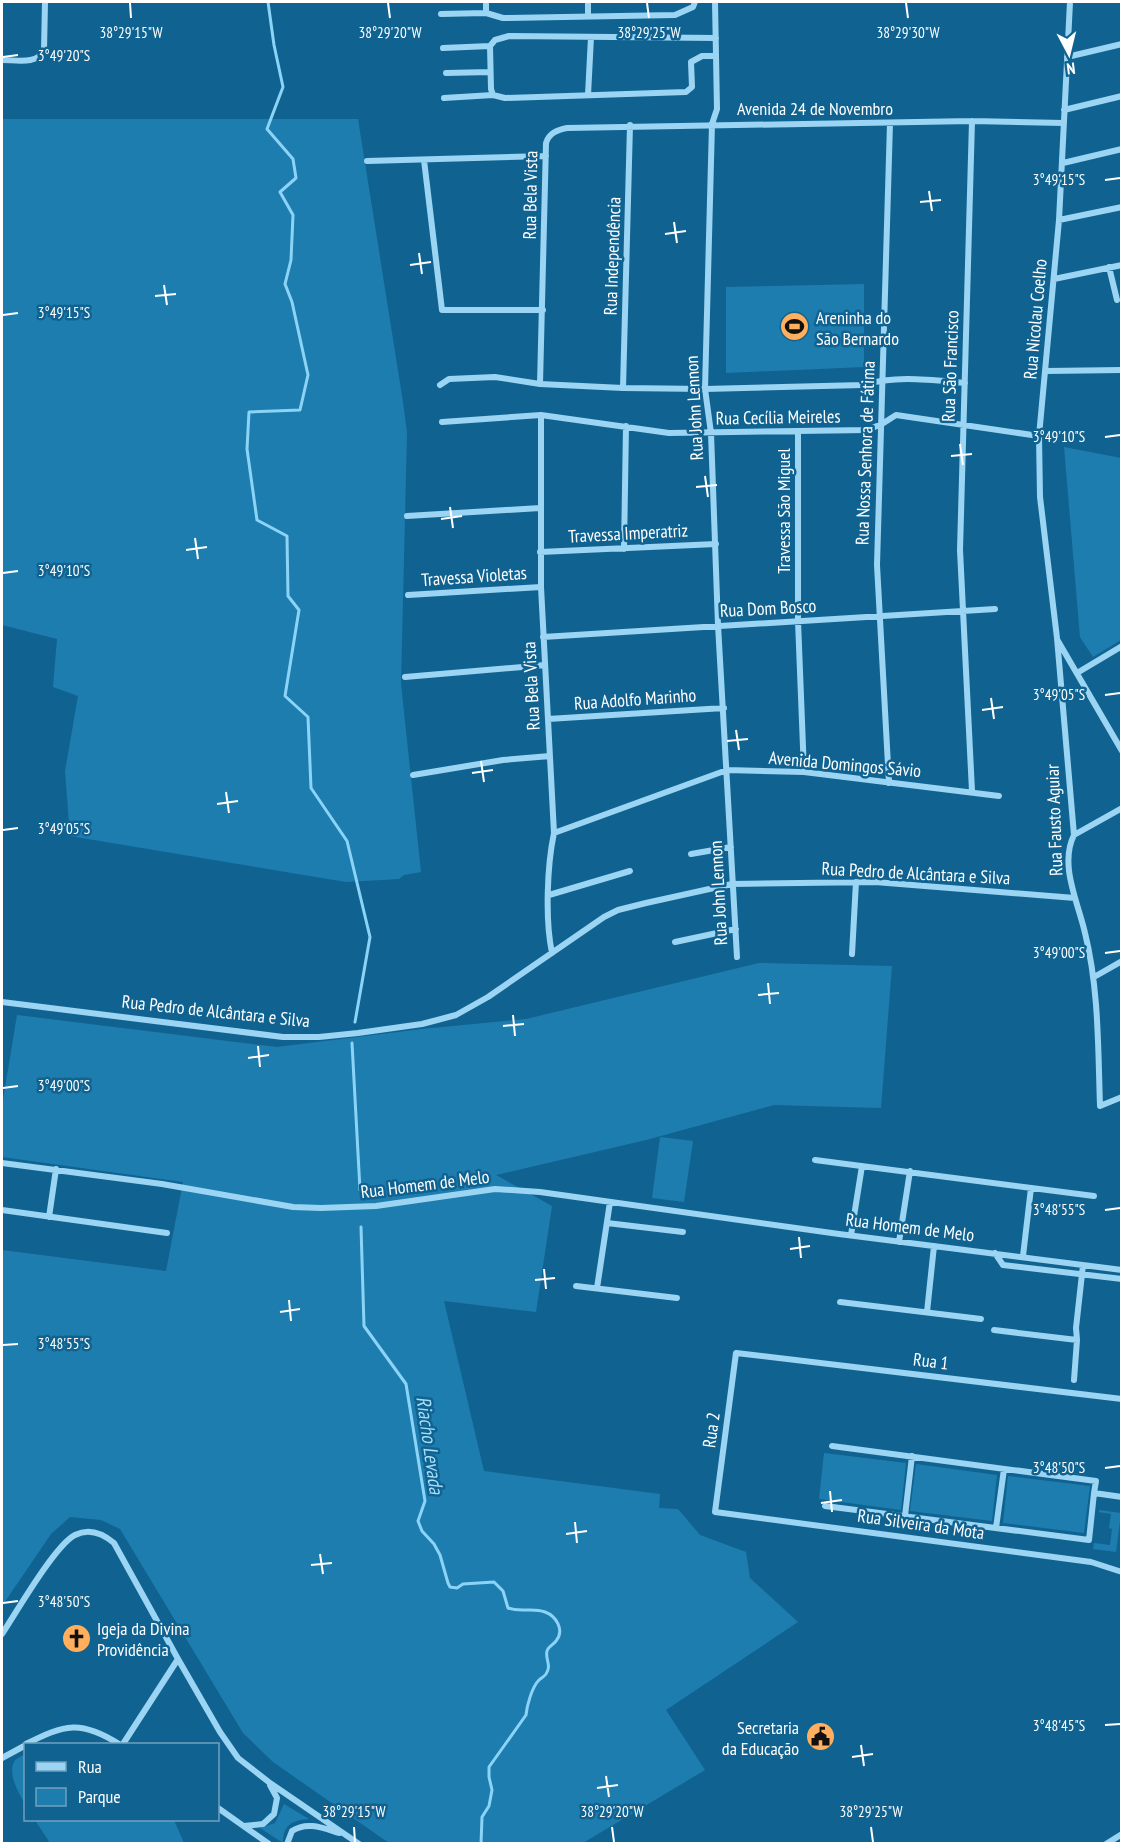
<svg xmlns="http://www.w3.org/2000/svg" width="1123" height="1845" viewBox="0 0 1123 1845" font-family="'PT Sans Narrow',sans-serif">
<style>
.green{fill:#1e7daf}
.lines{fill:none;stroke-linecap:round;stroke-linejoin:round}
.stream{stroke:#8cd4f7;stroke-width:3}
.street{stroke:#9bd5f3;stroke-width:6}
.ticks{fill:none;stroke:#fff;stroke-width:2}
.labels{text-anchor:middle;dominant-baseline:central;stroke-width:5;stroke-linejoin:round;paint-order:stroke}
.street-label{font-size:18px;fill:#fff;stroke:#106391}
.poi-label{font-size:18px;fill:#fff;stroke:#106391;text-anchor:start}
.water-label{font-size:20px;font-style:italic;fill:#a7defa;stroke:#106391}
.ticks-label{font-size:15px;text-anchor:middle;fill:#fff;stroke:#106391;stroke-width:5;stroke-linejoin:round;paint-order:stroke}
</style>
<rect width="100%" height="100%" fill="#106391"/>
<!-- green -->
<path class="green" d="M2,119H358L403,402L407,433L401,684L421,872L404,875L399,879L346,882L70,836L65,771L78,696L53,687L57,639L2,625Z
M864,284V367L726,373V287Z
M1064,447L1121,458V640L1093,657L1080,637Z
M759,963L892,966L881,1108L774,1105L646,1140L496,1175L552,1206L536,1312L444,1301L484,1471L660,1494L659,1508L678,1509L700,1535L746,1552L750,1578L798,1622L666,1710L705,1770L583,1843H389L273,1762L243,1733L120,1529L101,1520L70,1517L51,1534L2,1606V1250L166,1271L183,1182L2,1157V1106L17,1015L277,1047L422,1029L526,1019Z
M660,1137L693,1141L684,1202L652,1198Z
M824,1453L906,1463L901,1510L819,1499Z
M916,1464L997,1475L992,1521L910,1511Z
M1008,1476L1090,1486L1084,1533L1003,1523Z
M1099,1510L1121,1513L1116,1552L1093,1549L1094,1543L1110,1545L1112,1529L1109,1528L1111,1514L1099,1512Z
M25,1754V1804C18,1792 7,1773 15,1760Z
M284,1804L309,1819C292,1820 283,1825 283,1843L260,1828L275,1823Z
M35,1820H174L184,1843H50Z"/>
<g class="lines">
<!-- stream -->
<path class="stream" d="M268,2L274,45L283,87L267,129L293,159L296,178L280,192L293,215L291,260L285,284L292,302L308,375L300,410L249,412L247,449L257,520L287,536L288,596L299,610L285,696L308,717L311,788L347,841L370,937L355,1022
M352,1043L360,1190
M361,1227L364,1326L406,1384L425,1501L418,1521L422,1531L434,1544L440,1555L448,1583L450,1587L457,1588L463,1584L494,1582L503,1591L508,1608C521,1613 532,1607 545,1612C556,1616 565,1630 556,1641C553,1645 548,1647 547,1651C545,1660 552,1665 546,1674C546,1675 540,1679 539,1680C532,1687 527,1705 526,1715L489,1767V1777L492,1790L489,1806L482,1817L481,1844"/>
<!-- street -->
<path class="street" d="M486,2V13L503,18L675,15L693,7L695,2
M715,2L717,109L712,124L705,389L711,433L718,625L737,957
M1070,2L1059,220L1039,436L1040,497L1057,638L1074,835C1059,865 1078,902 1085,933C1099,989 1098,1049 1100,1106L1122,1097
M441,14L486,13
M588,16V2
M716,38L509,36L495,40L490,46L491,89L493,95L505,98L686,92L692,87L691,62L702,56H716
M443,48L490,46
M1067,57L1122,44
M2,60C16,60 38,65 44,50L45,2
M446,73L490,72
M588,95L591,37
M444,98L493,95
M1064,110L1122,96
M424,160L442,310H543
M367,161L546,156
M1063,163L1122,149
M1059,220L1122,207
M1109,267L1117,300
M1054,279L1122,265
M1046,371L1122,370
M540,384L546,143C549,133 557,130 567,128L972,121L1063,123
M440,385L449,379L495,377L540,384L623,388L705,389L863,385C897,375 930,380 965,383
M623,388L630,125
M541,415V587L554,833C547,866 545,920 552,953
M442,422L541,415L669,433L867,430L882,424L896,415L1039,436
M798,431V621L804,772
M407,516L540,508
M624,549L626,426
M540,552L716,544
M408,595L541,587
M543,637L995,609
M1058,641L1122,751
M1077,673L1122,646
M405,677L545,665
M548,719L724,708
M413,775L503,760L550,756
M889,783L877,565L890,123
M972,791L960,550L972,121
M554,833L727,770L804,772L999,796
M1074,835L1122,808
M691,854L731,847
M549,895L630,871
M675,942L736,929
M852,954L856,882
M1094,977L1122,961
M2,1002L283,1037H319L358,1033L422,1024L456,1015L488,997L604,917L618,910L646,903L732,884L875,882L1075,898
M815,1160L1094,1196
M2,1163L162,1184L293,1207L321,1208L376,1206L495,1189L540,1192L839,1234L1122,1270
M2,1210L167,1233
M49,1217L56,1169
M607,1223L683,1232
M851,1235L862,1166
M899,1242L910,1171
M995,1253L1003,1265L1122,1279
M1023,1256L1031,1188
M576,1286L677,1298
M597,1288L610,1202
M840,1302L981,1319
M927,1312L934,1246
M994,1330L1077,1340
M1074,1380L1077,1340L1076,1328L1083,1265
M1122,1399L736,1353L715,1512L1091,1562L1122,1572
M832,1446L1096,1481L1094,1493
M825,1506L1089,1540L1094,1493L1122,1497
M905,1516L912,1456
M996,1528L1004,1469
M2,1634C16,1613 55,1545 75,1535C89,1528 102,1533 114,1543L178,1659L220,1732L238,1758L270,1783L359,1844
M26,1744C65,1724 81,1720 119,1744
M123,1744L178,1659
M2,1758L26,1745
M218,1808L269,1844
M244,1826L263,1824L274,1814L277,1798L270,1785
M287,1844L292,1831C307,1821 323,1828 339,1833
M1106,1844L1122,1834"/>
</g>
<!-- ticks -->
<path class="ticks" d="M130,3L131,18M388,3L390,18M647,3L649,18M906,3L908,18M3,57L18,55M1105,180L1120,178M929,191L932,211M920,202L941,200M674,222L677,243M665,234L686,231M419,253L422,274M410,265L431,262M164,285L167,305M155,296L176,294M3,315L18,313M1105,437L1120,435M960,444L963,465M951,456L972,454M705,476L708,497M696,487L717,485M450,507L453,528M441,519L462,516M195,538L198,559M186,550L207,547M3,573L18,571M1105,695L1120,693M991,698L994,719M982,710L1003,707M736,730L739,750M727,741L748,739M481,761L484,782M472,773L493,770M226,792L229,813M217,804L238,801M3,830L18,828M1105,953L1120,951M768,983L770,1004M758,995L779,993M513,1015L515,1036M503,1026L524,1024M258,1046L260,1067M248,1058L269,1055M3,1088L18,1086M1105,1210L1120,1208M799,1237L801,1258M790,1249L810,1246M544,1269L546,1289M535,1280L555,1278M289,1300L291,1321M280,1312L300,1309M3,1345L18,1344M1105,1468L1120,1466M830,1491L832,1512M821,1503L842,1500M575,1522L577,1543M566,1534L587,1531M320,1554L323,1574M311,1565L332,1563M3,1603L18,1601M1105,1725L1120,1724M861,1745L864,1766M852,1757L873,1754M606,1776L609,1797M597,1788L618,1785M354,1827L355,1842M612,1827L614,1842M871,1827L873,1842"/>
<!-- icons -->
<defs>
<symbol id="stadium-disc" viewBox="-11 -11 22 22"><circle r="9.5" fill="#ffaf5d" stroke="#106391"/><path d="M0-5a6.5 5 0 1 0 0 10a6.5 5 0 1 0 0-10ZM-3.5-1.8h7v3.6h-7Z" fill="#111"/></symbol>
<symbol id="church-disc" viewBox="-11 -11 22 22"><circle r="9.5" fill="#ffaf5d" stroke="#106391"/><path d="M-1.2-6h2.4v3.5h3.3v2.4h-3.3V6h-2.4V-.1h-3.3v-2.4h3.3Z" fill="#111"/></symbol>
<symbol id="civic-disc" viewBox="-11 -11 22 22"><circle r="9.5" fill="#ffaf5d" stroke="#106391"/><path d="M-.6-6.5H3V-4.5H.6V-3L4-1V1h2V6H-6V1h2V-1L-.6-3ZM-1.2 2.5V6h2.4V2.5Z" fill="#111"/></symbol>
</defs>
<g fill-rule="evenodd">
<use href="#stadium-disc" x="778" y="310" width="33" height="33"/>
<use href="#church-disc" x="60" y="1622" width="33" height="33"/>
<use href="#civic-disc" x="804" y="1720" width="33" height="33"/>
</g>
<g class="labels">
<!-- street labels -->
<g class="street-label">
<text x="815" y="108">Avenida 24 de Novembro</text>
<text transform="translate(530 195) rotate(-89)">Rua Bela Vista</text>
<text transform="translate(612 256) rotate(-88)">Rua Independência</text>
<text transform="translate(1035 319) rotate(-85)">Rua Nicolau Coelho</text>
<text transform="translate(950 366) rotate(-88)">Rua São Francisco</text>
<text transform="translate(694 408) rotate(-93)">Rua John Lennon</text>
<text transform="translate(778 417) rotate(-1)">Rua Cecília Meireles</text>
<text transform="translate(865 453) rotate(-88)">Rua Nossa Senhora de Fátima</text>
<text transform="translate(783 511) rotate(-90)">Travessa São Miguel</text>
<text transform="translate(628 533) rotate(-3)">Travessa Imperatriz</text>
<text transform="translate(474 576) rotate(-4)">Travessa Violetas</text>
<text transform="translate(768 608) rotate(-3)">Rua Dom Bosco</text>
<text transform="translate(531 686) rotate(-93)">Rua Bela Vista</text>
<text transform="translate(635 699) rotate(-4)">Rua Adolfo Marinho</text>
<text transform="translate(845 764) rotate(5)">Avenida Domingos Sávio</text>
<text transform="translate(1054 820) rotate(-92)">Rua Fausto Aguiar</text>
<text transform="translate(916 873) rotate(3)">Rua Pedro de Alcântara e Silva</text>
<text transform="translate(718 893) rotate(-93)">Rua John Lennon</text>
<text transform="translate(216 1011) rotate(6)">Rua Pedro de Alcântara e Silva</text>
<text transform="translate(425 1184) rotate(-7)">Rua Homem de Melo</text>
<text transform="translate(910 1227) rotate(7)">Rua Homem de Melo</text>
<text transform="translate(931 1361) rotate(7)">Rua 1</text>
<text transform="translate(711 1430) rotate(-82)">Rua 2</text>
<text transform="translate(921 1524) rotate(8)">Rua Silveira da Mota</text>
</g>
<!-- poi labels -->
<g class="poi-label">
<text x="816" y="317">Areninha do<tspan x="816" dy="21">São Bernardo</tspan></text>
<text x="97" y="1628">Igeja da Divina<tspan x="97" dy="21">Providência</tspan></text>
<text x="799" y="1727" text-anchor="end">Secretaria<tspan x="799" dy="21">da Educação</tspan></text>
</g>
<!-- water labels -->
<g class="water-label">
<text transform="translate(430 1445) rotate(82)">Riacho Levada</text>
</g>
</g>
<g class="ticks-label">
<text x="131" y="38">38°29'15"W</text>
<text x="390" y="38">38°29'20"W</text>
<text x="649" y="38">38°29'25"W</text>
<text x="908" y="38">38°29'30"W</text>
<text x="64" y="61">3°49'20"S</text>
<text x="1059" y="185">3°49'15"S</text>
<text x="64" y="318">3°49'15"S</text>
<text x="1059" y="442">3°49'10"S</text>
<text x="64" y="576">3°49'10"S</text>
<text x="1059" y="700">3°49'05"S</text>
<text x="64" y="834">3°49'05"S</text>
<text x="1059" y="958">3°49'00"S</text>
<text x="64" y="1091">3°49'00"S</text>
<text x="1059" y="1215">3°48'55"S</text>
<text x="64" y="1349">3°48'55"S</text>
<text x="1059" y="1473">3°48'50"S</text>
<text x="64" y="1607">3°48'50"S</text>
<text x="1059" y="1731">3°48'45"S</text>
<text x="354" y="1817">38°29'15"W</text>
<text x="612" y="1817">38°29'20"W</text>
<text x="871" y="1817">38°29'25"W</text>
</g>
<!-- border -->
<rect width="1123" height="1845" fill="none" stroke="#ffffff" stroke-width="6"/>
<!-- legend -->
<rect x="24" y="1743" width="195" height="78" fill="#106391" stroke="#70a1bd" stroke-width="1.5"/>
<rect x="36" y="1762" width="30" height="9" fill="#9bd5f3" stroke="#70a1bd" stroke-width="1.5"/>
<text x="78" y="1773" font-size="18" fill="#ffffff">Rua</text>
<rect x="36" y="1788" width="30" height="18" fill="#1e7daf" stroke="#70a1bd" stroke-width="1.5"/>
<text x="78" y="1803" font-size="18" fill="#ffffff">Parque</text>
<!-- north arrow -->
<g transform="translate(1069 54) rotate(173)" stroke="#106391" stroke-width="4.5" paint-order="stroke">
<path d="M0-4.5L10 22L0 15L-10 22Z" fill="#ffffff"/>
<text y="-9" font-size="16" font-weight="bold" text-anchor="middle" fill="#ffffff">N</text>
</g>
</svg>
